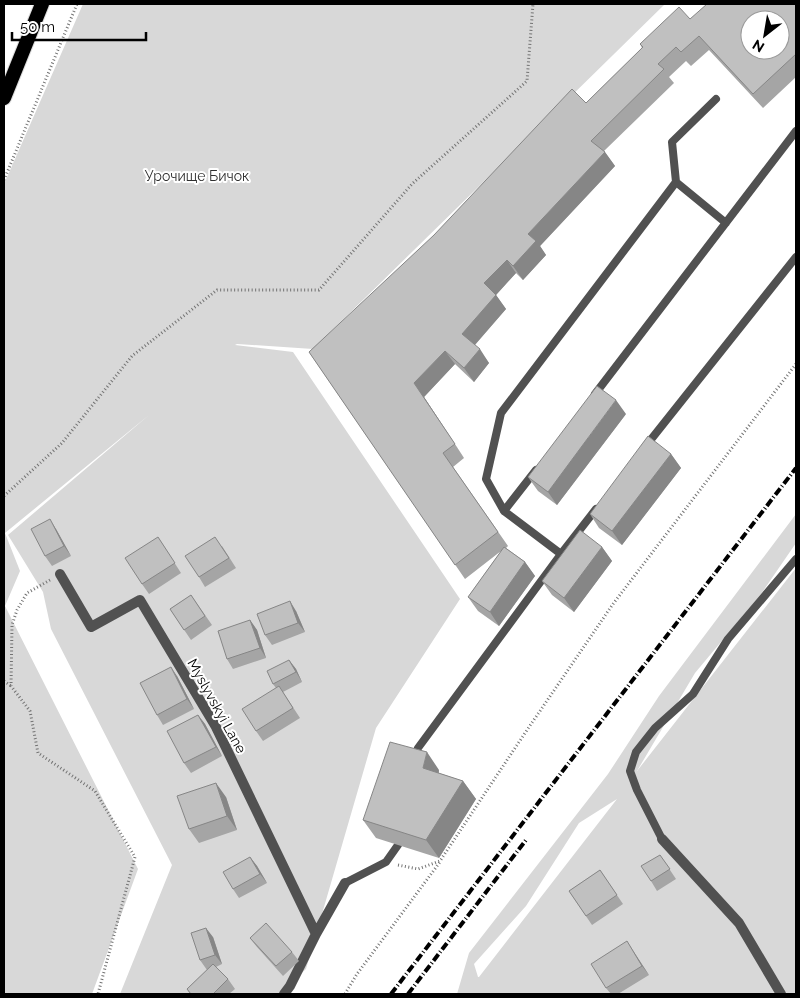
<svg xmlns="http://www.w3.org/2000/svg" width="800" height="998" viewBox="0 0 800 998" font-family="Raleway,sans-serif">
<style>
.green{fill:#d8d8d8;fill-rule:evenodd}
.lines{fill:none;stroke-linecap:round;stroke-linejoin:round}
.trunk-casing{stroke:#dbdbdb;stroke-width:16}
.path{stroke:#737373;stroke-width:3;stroke-dasharray:1 2.5;stroke-linecap:butt}
.service{stroke:#515151;stroke-width:8}
.minor{stroke:#515151;stroke-width:10}
.trunk{stroke:#000;stroke-width:14}
.rail{stroke:#000;stroke-width:4;stroke-dasharray:8 2.5 1 2.5;stroke-linecap:butt}
.wall{fill:#a5a5a5}
.shaded-wall{fill:#868686}
.building{fill:#c0c0c0;stroke:#868686;fill-rule:evenodd}
.labels{text-anchor:middle;dominant-baseline:central;stroke-width:4;stroke-linejoin:round;paint-order:stroke}
.park-label{font-size:14px;fill:#2f2f2f;stroke:#fff}
.street-label{font-size:14px;fill:#000;stroke:#fff}
</style>
<rect width="100%" height="100%" fill="#fff"/>
<!-- green -->
<path class="green" d="M83,4H665L313,349L237,344L235,345L293,352L460,599L376,728L306,969L279,994H120L172,865L51,629L43,592L8,535L149,415L5,533L20,571L5,606L138,869L92,994H4V184Z
M796,514V543L761,594L695,673L637,771L796,568V994H457L469,953L608,774L659,696ZM617,799L479,977H478L474,964L526,906L579,823Z"/>
<g class="lines">
<defs>
<path id="trunk" d="M4,98L42,4"/>
</defs>
<!-- trunk casing -->
<use href="#trunk" class="trunk-casing"/>
<!-- path -->
<path class="path" d="M4,180L77,4
M4,496L62,443L132,356L217,290H319L412,184L527,81L533,4
M50,580L27,593L17,610L12,625L11,686L30,711L38,753L95,791L135,857L98,994
M4,681L11,686
M398,865L418,869L440,861L527,730L613,604L796,364
M345,994L357,974L440,862"/>
<!-- service -->
<path class="service" d="M676,182L672,142L716,99
M595,394L796,131
M645,447L796,257
M504,511L486,479L501,413L676,182L726,223
M561,554L596,509
M418,748L561,554L504,511L536,470
M662,839L637,790L630,771L636,752L655,728L693,694L728,639L796,559
M345,883L386,862L398,845"/>
<!-- minor -->
<path class="minor" d="M60,574L91,627L140,600L216,727L316,934L290,986L284,994
M662,839L739,923L781,994
M316,934L345,883"/>
<!-- trunk -->
<use href="#trunk" class="trunk"/>
<!-- rail -->
<path class="rail" d="M391,994L796,468
M408,994L526,840"/>
</g>
<!-- wall -->
<path class="wall" d="M796,4V77L763,108L709,50L691,66L686,61L669,77L674,83L604,151L615,166L540,246L546,255L523,280L516,273L496,295L506,309L475,345L489,363L474,382L455,364L424,397L464,458L453,467L508,546L506,548L525,562L535,576L499,626L478,611L468,597L501,551L465,579L309,352L586,103L642,48L640,44L690,19Z
M626,414L557,505L538,491L528,477Z
M671,454L681,468L622,545L599,528L590,514Z
M56,529L71,556L52,566L45,556Z
M158,537L181,573L149,594L142,584Z
M222,546L236,568L205,587L199,577Z
M602,547L612,561L574,612L552,595L542,581Z
M191,595L212,625L191,640L170,609Z
M296,611L305,632L272,645L265,635Z
M250,620L257,630L266,658L233,669L227,659Z
M289,660L296,669L302,682L283,692L300,718L263,741L256,731L276,688L273,684Z
M177,676L194,709L163,725L157,715Z
M198,715L205,724L222,756L191,773L184,763Z
M439,770V773L463,781L476,799L439,858L376,838L363,820Z
M226,797L237,830L199,843L189,829Z
M660,855L676,879L657,891L651,881Z
M250,857L257,866L267,883L239,898L233,889Z
M600,870L623,904L592,925L569,891Z
M213,937L222,964L216,967L228,979L235,989L229,994H190L187,989L207,970L200,960Z
M250,938L292,952L299,961L283,976L257,947Z
M627,941L649,975L618,994H611L606,988Z"/>
<!-- shaded-wall -->
<path class="shaded-wall" d="M605,152L615,166L540,246L546,255L523,280L513,266L528,234Z
M507,260L516,273L496,295L506,309L472,348L462,334L484,283Z
M480,349L489,363L474,382L464,368Z
M445,351L455,364L424,397L464,458L414,383Z
M616,400L626,414L557,505L548,492Z
M671,454L681,468L622,545L612,531Z
M50,519L56,529L71,556L64,546Z
M602,547L612,561L574,612L564,598Z
M525,562L535,576L499,626L490,612Z
M290,601L296,611L305,632L298,623Z
M250,620L257,630L266,658L260,648Z
M289,660L296,669L302,682L296,672Z
M171,667L177,676L194,709L187,699Z
M198,715L205,724L222,756L216,747Z
M427,752L439,770L435,787L423,768Z
M463,781L476,799L439,858L426,840Z
M216,783L226,797L237,830L227,816Z
M250,857L257,866L267,883L260,874Z
M206,928L213,937L222,964L215,955Z
M627,941L633,951L649,975L642,966Z"/>
<!-- building -->
<path class="building" d="M707,4H796V54L753,94L699,36L681,52L676,47L658,64L664,69L591,141L605,152L528,234L536,241L513,266L507,260L484,283L496,295L462,334L480,349L464,368L445,351L414,383L455,444L443,453L498,532L455,565L309,352L434,235L572,89L586,103L643,47L640,44L679,7L690,19ZM750,20H780V50H750Z
M597,386L616,400L548,492L528,477Z
M648,436L671,454L612,531L590,514Z
M50,519L64,546L45,556L31,529Z
M580,530L602,547L564,598L542,581Z
M158,537L175,563L142,584L125,558Z
M215,537L229,558L199,577L185,556Z
M504,547L525,562L490,612L468,597Z
M191,595L205,616L184,630L170,609Z
M290,601L298,623L265,635L257,614Z
M250,620L260,648L227,659L218,631Z
M289,660L296,672L273,684L267,671Z
M171,667L187,699L157,715L140,683Z
M279,686L293,708L256,731L242,709Z
M198,715L216,747L184,763L167,731Z
M390,742L427,752L423,768L463,781L426,840L363,820Z
M216,783L227,816L189,829L177,796Z
M660,855L670,869L651,881L641,866Z
M250,857L260,874L233,889L223,872Z
M600,870L617,895L586,916L569,891Z
M266,923L292,952L276,966L250,938Z
M206,928L215,955L200,960L191,933Z
M627,941L642,966L606,988L591,964Z
M213,964L228,979L213,994H191L187,989Z"/>
<g class="labels">
<!-- park labels -->
<g class="park-label">
<text x="197" y="176">Урочище Бичок</text>
</g>
<!-- street labels -->
<g class="street-label">
<text transform="translate(217 706) rotate(61)">Myslyvskyi Lane</text>
</g>
</g>
<!-- border -->
<rect width="800" height="998" fill="none" stroke="#000000" stroke-width="10"/>
<!-- north arrow -->
<g transform="translate(765 35) rotate(211)"><circle r="24" fill="#ffffff" stroke="#999999"/>
<path d="M0-4L9 19L0 12L-9 19Z" fill="#000000"/>
<text y="-8" font-size="14" font-weight="bold" text-anchor="middle" fill="#000000">N</text>
</g>
<!-- scale -->
<path d="M12 32v8h134v-8" fill="none" stroke="#000000" stroke-width="2.5"/>
<text x="20" y="32" font-size="15" fill="#000000" stroke="#ffffff" stroke-width="4" paint-order="stroke">50 m</text>
</svg>
